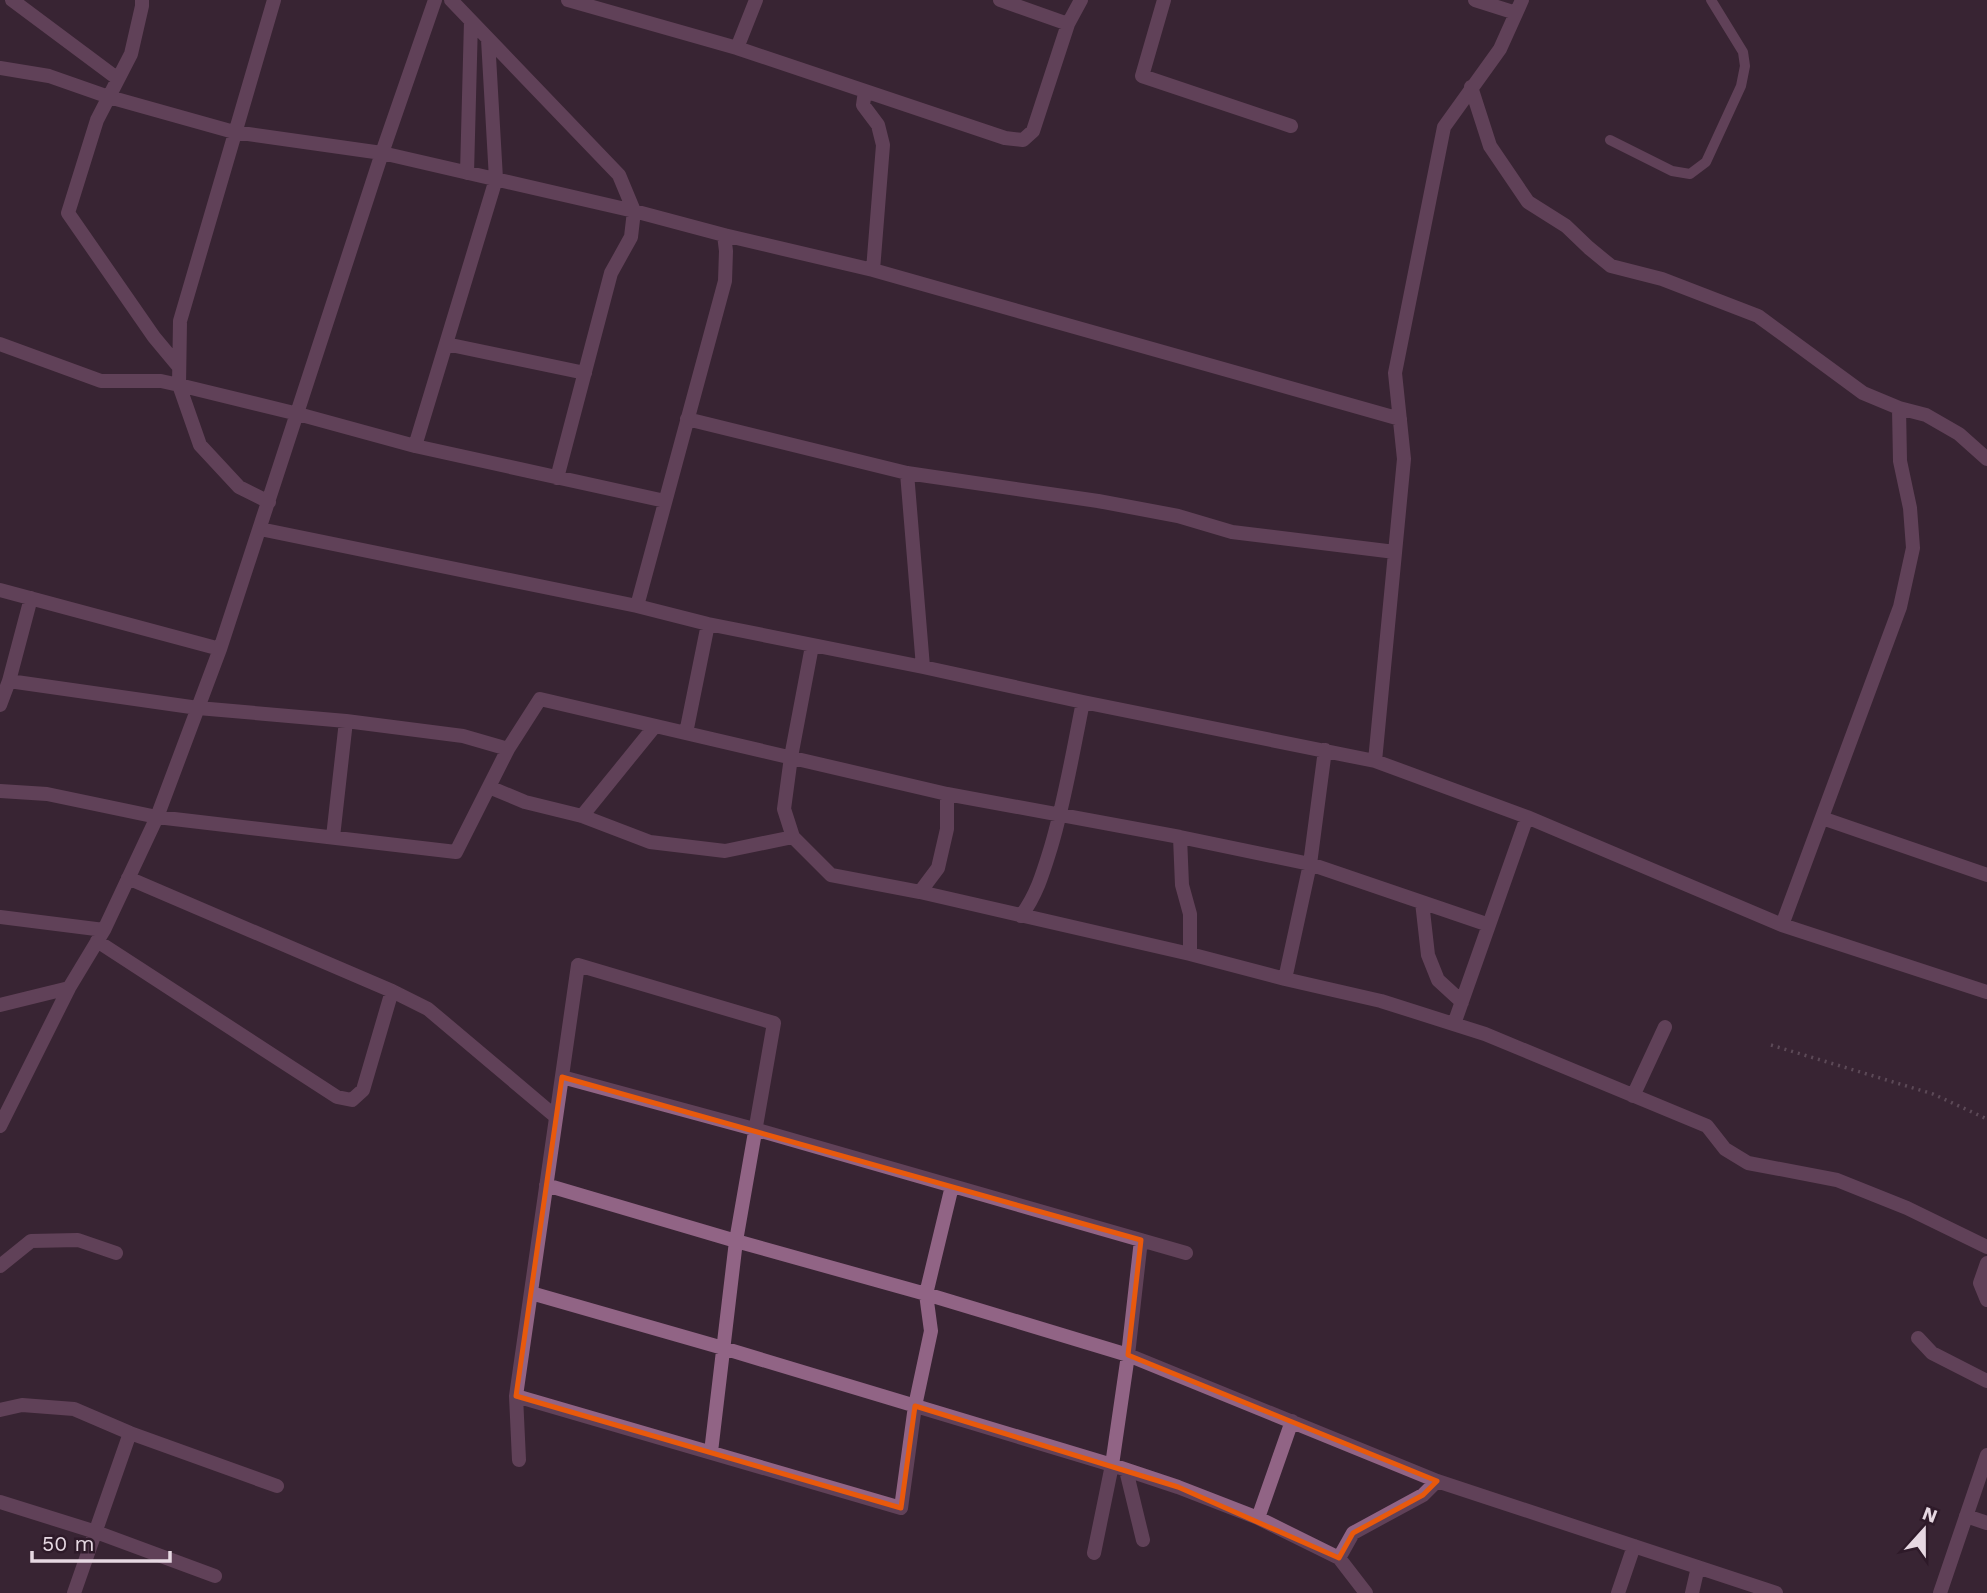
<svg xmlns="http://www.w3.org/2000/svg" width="1987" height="1593" viewBox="0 0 1987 1593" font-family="'Work Sans',sans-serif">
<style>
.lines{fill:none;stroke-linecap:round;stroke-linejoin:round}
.path{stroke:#887784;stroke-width:3.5;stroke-dasharray:2 5;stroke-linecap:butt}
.service{stroke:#916485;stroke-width:10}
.minor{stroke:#916485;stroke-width:14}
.marked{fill:none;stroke:#e8590c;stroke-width:5;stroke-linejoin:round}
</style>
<rect width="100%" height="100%" fill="#382433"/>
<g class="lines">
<!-- path -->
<path class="path" d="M1771,1045L1933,1094L1987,1119"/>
<!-- service -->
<path class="service" d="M1610,140L1672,171L1690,174L1706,162L1741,86L1745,66L1743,52L1711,0"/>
<!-- minor -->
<path class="minor" d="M12,0L118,79
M142,0V6L131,54L97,120L68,213L154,337L179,367
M451,0L619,175L634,211L631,237L611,273L557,478
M568,0L737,48L1005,138L1023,140L1033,131L1068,24L1081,0
M1000,0L1068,24
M1164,0L1142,76L1291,126
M1475,0L1516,13
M737,48L756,0
M0,68L49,76L109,97L234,132L382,153L634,211L724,235L873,270L1400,419
M1471,87L1490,146L1528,202L1566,226L1589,248L1611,266L1662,279L1758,316L1863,393L1899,408L1926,415L1959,434L1987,459
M865,91L863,105L878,125L883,145L873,270
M467,173L471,21
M0,344L101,381H161L179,385L298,414L415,446L665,501
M446,344L585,373
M687,419L907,473L1098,501L1178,516L1232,532L1395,552
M415,446L496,179L488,39
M907,473L923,667
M269,502L239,487L200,445L179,385L180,321L274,0
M260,529L637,606L708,624L923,667L1083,702L1375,761L1527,817L1782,925L1987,992
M0,590L220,649
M637,606L725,281L726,251L724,235
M812,646L791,757L784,809L793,837L831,875L920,892L1190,954L1285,979L1381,1001L1485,1034L1707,1126L1725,1149L1748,1163L1837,1180L1907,1208L1987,1247
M9,681L198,708L346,721L463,736L508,749
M0,705L9,681L31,598
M686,733L708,624
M1375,761L1404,459L1395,373L1444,127L1500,49L1522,0
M489,787L525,802L582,816L650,842L725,851L793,837
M0,791L47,794L157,817L456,852L508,749L540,699L947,794L1180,837L1310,864L1489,925
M582,816L655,726
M1822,818L1987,875
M333,837L346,721
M1180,837L1182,885L1190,914V954
M128,878L392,991L428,1009L556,1117
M920,892L938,868L947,829V794
M1422,902L1428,955L1438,980L1462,1002
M1021,916C1037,894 1043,873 1051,847C1065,800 1073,751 1083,702
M0,917L104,930
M1782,925L1900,607L1913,548L1910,508L1900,461L1899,408
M97,941L337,1097L352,1100L363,1090L392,991
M1285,979L1310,864L1325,750
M0,1005L69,988
M1454,1024L1527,817
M562,1077L754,1129L1186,1253
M1633,1096L1665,1027
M0,1126L69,988L104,930L157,817L220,649L382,153L435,0
M546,1185L736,1241L926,1294L1128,1355L1437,1481L1776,1593
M1987,1263L1980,1283L1987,1300
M0,1266L31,1241L78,1240L116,1253
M531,1293L723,1348L1112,1465L1178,1487L1258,1518L1339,1558L1366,1593
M1918,1338L1932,1353L1987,1381
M516,1396L901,1508L915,1406L931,1331L926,1294L952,1186
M0,1410L22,1405L74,1409L130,1433L277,1486
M519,1460L516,1396L578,965L774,1023L736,1241L711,1452
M1126,1470L1143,1540
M0,1502L96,1532L215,1576
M1966,1516L1987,1523
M1258,1518L1292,1421
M1094,1553L1112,1465L1128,1355L1141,1240
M1339,1558L1353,1533L1423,1495L1437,1481
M74,1593L130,1433
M1618,1593L1634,1546
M1692,1593L1698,1567
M1940,1593L1987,1455"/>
</g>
<!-- marked area -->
<path d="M0 0H1987V1593H0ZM562,1077L1141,1240L1128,1355L1437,1481L1423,1495L1353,1533L1339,1558L1178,1487L915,1406L901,1508L516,1396Z" fill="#382433" fill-opacity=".55" fill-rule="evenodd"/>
<path class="marked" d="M562,1077L1141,1240L1128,1355L1437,1481L1423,1495L1353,1533L1339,1558L1178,1487L915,1406L901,1508L516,1396Z"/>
<!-- north arrow -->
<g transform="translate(1924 1530) rotate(21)" stroke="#2e1a29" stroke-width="5" paint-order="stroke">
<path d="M0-5L12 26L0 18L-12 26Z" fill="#e6d8e2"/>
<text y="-10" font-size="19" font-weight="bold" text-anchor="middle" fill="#e6d8e2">N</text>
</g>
<!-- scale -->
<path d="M32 1551v10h138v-10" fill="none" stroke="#e6d8e2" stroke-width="3.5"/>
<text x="42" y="1551" font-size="21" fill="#e6d8e2" stroke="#2e1a29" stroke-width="5" paint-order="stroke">50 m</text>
</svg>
